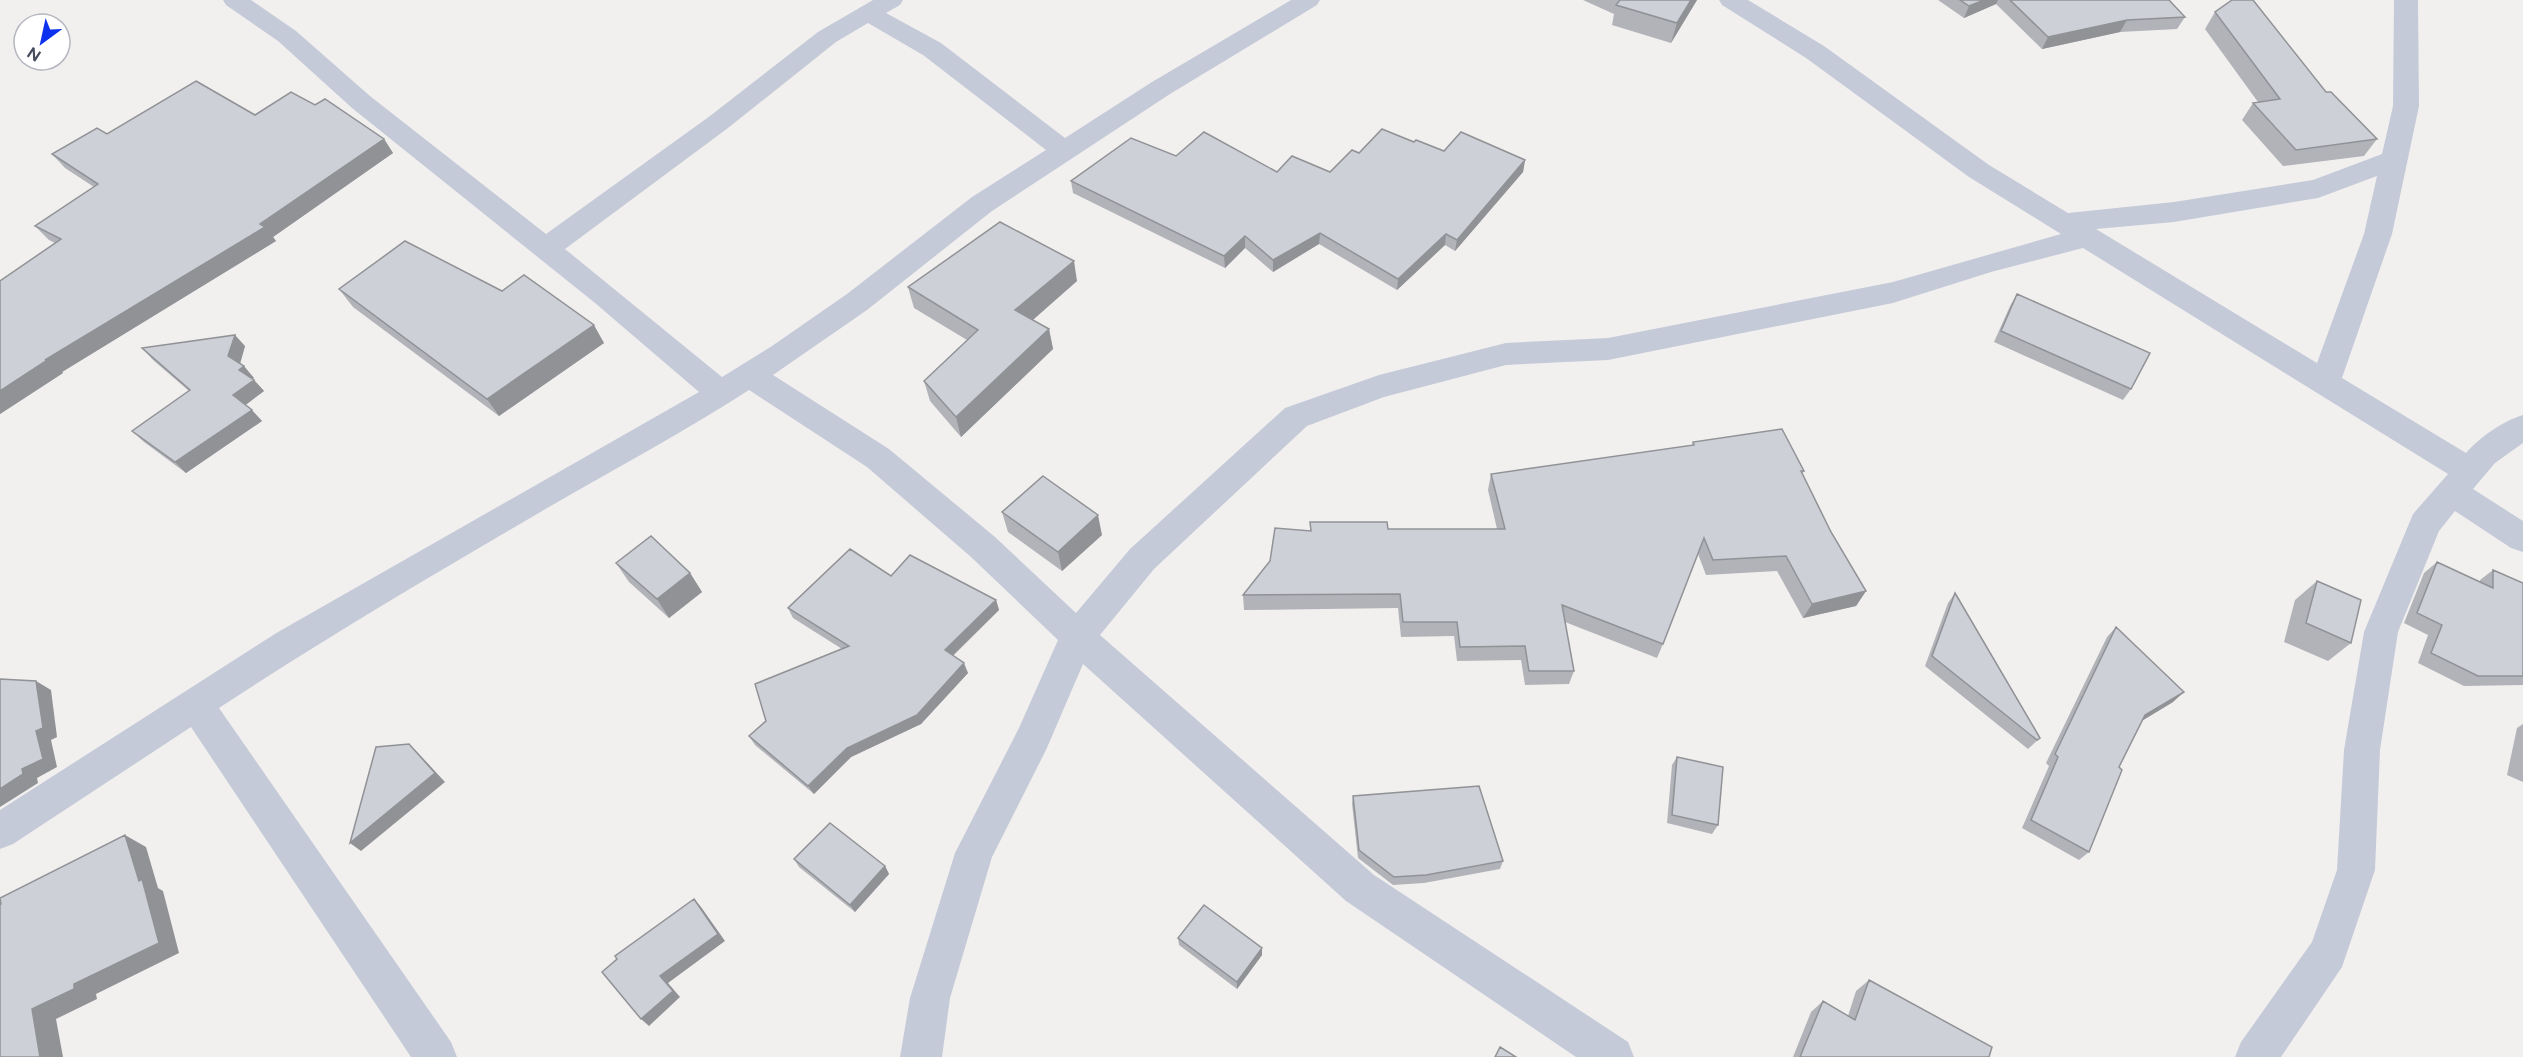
<svg xmlns="http://www.w3.org/2000/svg" width="2523" height="1057" viewBox="0 0 2523 1057" font-family="Figtree,sans-serif">
<style>
.lines{fill:none;stroke-linecap:round;stroke-linejoin:round}
.minor{fill:#c5cad8;fill-rule:evenodd}
.wall{fill:#b1b3b9}
.shaded-wall{fill:#909296}
.building{fill:#ced0d7;stroke:#909296;stroke-width:1.5}
</style>
<rect width="100%" height="100%" fill="#f2f0ef"/>
<g class="lines">
<!-- minor -->
<path class="minor" d="M223,0H251L296,31L370,96L546,234L710,116L818,32L873,0H903L900,5L886,13L941,43L1065,138L1152,82L1291,0H1320L1317,5L1170,94L992,211L867,310L773,375L889,449L995,537L1076,613L1130,549L1285,408L1379,375L1506,343L1608,338L1893,282L2061,234L1969,177L1806,58L1722,5L1719,0H1748L1824,46L1989,165L2068,213L2174,202L2313,180L2382,154L2393,106L2394,0H2418L2419,106L2392,234L2342,378L2466,453C2480,437 2503,421 2523,415V443L2495,463L2473,489L2523,521V552L2511,548L2455,511L2439,531L2398,632L2380,750L2375,870L2342,967L2281,1057H2235L2241,1042L2312,942L2337,870L2344,750L2364,632L2413,514L2448,474L2083,248L1991,272L1893,303L1608,360L1506,365L1384,397L1307,426L1154,569L1100,635L1374,875L1628,1042L1634,1057H1576L1346,901L1083,664L1046,750L992,857L950,998L942,1057H900L910,998L955,853L1019,728L1058,640L971,557L867,467L749,390C684,432 616,468 549,507C438,572 327,637 219,708L451,1042L457,1057H411L191,727L13,844L0,849V810L278,632L699,392L595,303L352,108L278,41L226,5ZM868,23L923,55L1046,150L972,197L847,294L772,346L722,377L565,249L728,128L836,42ZM2377,176L2364,234L2317,363L2096,229L2174,222L2318,198Z"/>
</g>
<!-- wall -->
<path class="wall" d="M1583,0H1697L1671,43L1612,25L1614,14Z
M1938,0H2169L2185,17L2177,29L2120,32L2042,49L1996,4L1964,18Z
M2215,12L2326,92L2377,139L2364,156L2283,166L2242,120L2253,103L2258,102L2205,29Z
M315,105L384,139L393,153L273,237L276,241L62,372L63,373L0,414L55,243L49,240L35,226L94,187L65,168L52,154L107,134L255,115Z
M1414,142L1444,151L1525,160L1523,172L1455,251L1445,245L1397,290L1319,244L1273,272L1245,248L1225,268L1073,193L1071,181L1176,156L1277,172H1330L1359,153Z
M1077,281L1033,320L1049,329L1053,349L961,437L930,401L924,381L967,340L914,308L908,287Z
M339,289L502,291L604,343L499,416L353,307Z
M2017,294L2131,389L2123,400L1994,342L2010,306Z
M245,346L240,364L254,378H252L264,391L245,405L262,421L186,473L144,442L132,431L189,391L153,360L142,348Z
M1693,442L1804,471L1802,474L1831,532L1866,591L1856,606L1803,618L1777,571L1706,575L1698,554L1663,644L1657,658L1565,622L1574,671L1569,684L1525,685L1521,660L1457,661L1454,636L1401,637L1398,608L1244,610L1243,595L1310,531V522L1388,529H1497L1488,490L1491,474L1692,445Z
M1002,512L1102,535L1062,571L1008,532Z
M2437,562L2480,582V580L2493,570L2523,583V685L2464,686L2418,663L2428,635L2404,623L2424,573Z
M616,563L690,573L702,592L669,618L629,582Z
M891,576L996,600L999,610L953,656L968,673L921,724L851,757L814,794L755,745L749,736L842,649L793,618L788,608Z
M2317,581L2351,643L2328,661L2284,642L2295,600Z
M1955,593L2040,738L2028,749L1925,666L1948,603Z
M2116,627L2173,702L2143,720L2119,767L2089,852L2079,860L2022,828L2049,766L2046,763L2107,637Z
M2523,724V782L2507,775L2517,728Z
M1677,757L1718,825L1712,834L1667,823L1672,765Z
M1353,796L1503,861L1500,869L1424,883L1393,885L1358,858L1352,804Z
M794,859L885,866L889,874L855,912L799,867Z
M1178,938L1262,955L1237,989L1179,945Z
M1869,980L1989,1057H1793L1811,1012L1823,1001L1848,1016L1856,991Z"/>
<!-- shaded-wall -->
<path class="shaded-wall" d="M1691,0H1697L1671,43L1677,23Z
M1984,0H1998L1996,4L1964,18L1969,6Z
M2127,20L2120,32L2042,49L2048,37Z
M384,139L393,153L273,237L276,241L62,372L63,373L0,414V391L45,360L260,224Z
M1525,160L1523,172L1455,251L1457,240Z
M1320,233L1319,244L1273,272V260Z
M1446,234L1445,245L1397,290L1398,279Z
M1245,236V248L1225,268L1224,256Z
M1074,261L1077,281L1020,331L1015,310Z
M594,325L604,343L499,416L487,399Z
M1049,329L1053,349L961,437L956,417Z
M235,335L245,346L239,367L228,356Z
M244,366L254,378L249,381L239,370Z
M254,380L264,391L243,407L233,395Z
M252,410L262,421L186,473L175,462Z
M1098,515L1102,535L1062,571L1058,552Z
M690,573L702,592L669,618L657,599Z
M1866,591L1856,606L1803,618L1812,604Z
M996,600L999,610L948,660L945,650Z
M964,663L968,673L921,724L851,757L814,794L808,786L847,748Z
M36,681L51,690L57,737L51,740L57,767L37,778L38,783L0,807V789L22,769L36,731Z
M2184,692L2173,702L2135,725L2145,715Z
M409,744L419,754L445,782L361,851L350,843Z
M125,835L146,847L158,888L163,891L179,953L96,994L97,999L56,1019L63,1057H40L32,1009L74,984L139,881Z
M885,866L889,874L855,912L850,905Z
M694,899L701,907L725,941L668,983L680,997L649,1026L641,1019Z
M1262,948V955L1237,989V982Z"/>
<!-- building -->
<path class="building" d="M1620,0H1691L1677,23L1616,5Z
M1960,0H1984L1969,6Z
M2010,0H2169L2185,17L2127,20L2048,37Z
M2232,0H2253L2326,92H2331L2377,139L2296,150L2253,103L2280,99L2215,12Z
M196,81L255,115L291,92L315,105L325,99L384,139L260,224L265,227L45,360L49,359L0,391V281L61,239L35,226L98,184L52,154L97,128L107,134Z
M1382,129L1414,142L1416,140L1444,151L1461,132L1525,160L1457,240L1446,234L1398,279L1320,233L1273,260L1245,236L1224,256L1071,181L1131,138L1176,156L1204,132L1277,172L1292,156L1330,172L1352,150L1359,153Z
M1000,222L1074,261L1015,310L1049,329L956,417L924,381L978,330L908,287Z
M405,241L502,291L524,275L594,325L487,399L339,289Z
M2017,294L2150,353L2131,389L2001,331Z
M235,335L228,356L244,366L239,370L254,380L233,395L252,410L175,462L132,431L190,390L142,348Z
M1782,429L1804,471H1801L1831,532L1866,591L1812,604L1786,556L1713,560L1704,538L1663,644L1562,605L1574,671H1529L1525,646L1460,647L1457,622H1403L1400,594L1243,595L1270,561L1275,528L1311,531L1310,522H1387L1388,529H1505L1491,474L1694,445L1693,442Z
M1043,476L1098,515L1058,552L1002,512Z
M651,536L690,573L657,599L616,563Z
M850,549L891,576L910,555L996,600L945,650L964,663L917,715L847,748L808,786L749,736L766,721L755,684L849,646L788,608Z
M2437,562L2493,588V570L2523,583V676H2478L2431,653L2442,625L2417,613Z
M2317,581L2361,600L2351,643L2306,623Z
M1955,593L2040,738L2037,740L1932,656Z
M2116,627L2184,692L2145,715L2119,767L2122,770L2089,852L2031,820L2058,757L2055,754Z
M0,679L36,681L43,728L36,731L43,759L22,769L23,774L0,789Z
M409,744L435,773L350,843L376,747Z
M1677,757L1723,767L1718,825L1672,815Z
M1479,786L1503,861L1426,875L1394,877L1359,850L1353,796Z
M830,823L885,866L850,905L794,859Z
M125,835L139,881L142,879L159,943L74,984V989L32,1009L40,1057H0V904H1L0,898Z
M694,899L718,934L660,976L673,991L641,1019L602,972L617,959L615,956Z
M1204,905L1262,948L1237,982L1178,938Z
M1869,980L1992,1047L1989,1057H1800L1823,1001L1855,1020Z
M1500,1047L1516,1057H1495Z"/>
<!-- north arrow -->
<g transform="translate(42 42) rotate(213)"><circle r="28" fill="#ffffff" stroke="#b5b7bf" stroke-width="1.5"/>
<path d="M0-4.5L10 22L0 15L-10 22Z" fill="#0c32ef"/>
<text y="-9" font-size="16" font-weight="bold" text-anchor="middle" fill="#464c5e">N</text>
</g>
</svg>
